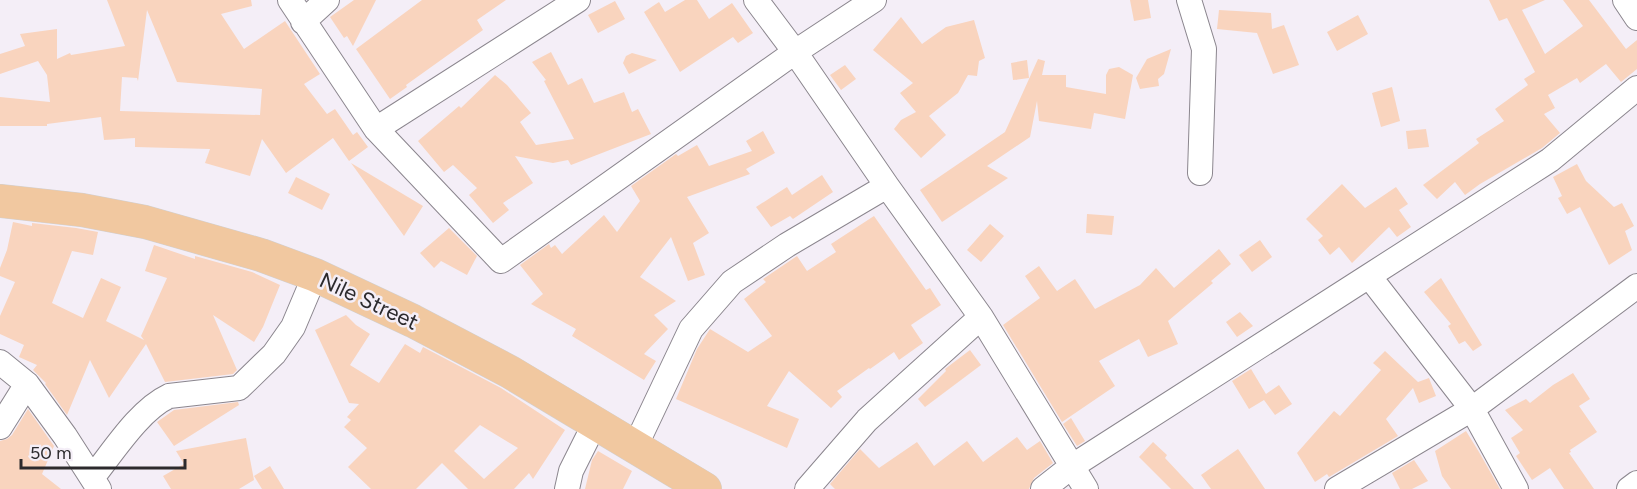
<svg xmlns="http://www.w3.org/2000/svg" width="1637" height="489" viewBox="0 0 1637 489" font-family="Figtree,sans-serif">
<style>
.building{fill:#f9d4be;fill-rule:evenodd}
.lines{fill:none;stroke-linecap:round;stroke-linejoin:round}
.minor-casing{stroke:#8b868e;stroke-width:26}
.primary-casing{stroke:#d1d0d1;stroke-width:34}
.minor{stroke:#fff;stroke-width:24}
.primary{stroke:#f1c8a0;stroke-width:33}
.labels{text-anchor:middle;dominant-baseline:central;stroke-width:5;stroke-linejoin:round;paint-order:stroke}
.street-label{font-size:22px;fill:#2c2a2d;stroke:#f4eef7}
</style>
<rect width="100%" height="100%" fill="#f4eef7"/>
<!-- building -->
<path class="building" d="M107,0H251L252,6L221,14L244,49L285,21L320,74L304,84L327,114L335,109L353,135L357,132L368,147L349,161L333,138L286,173L262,139L250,176L205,163L210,149L135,147V138L104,140L101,117L47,124V126H0V97L50,102L47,75L38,61L0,74V54L25,46L20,34L57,29V59L70,53L71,55L125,46ZM147,10L177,82L262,89L260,115L120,111L122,77L137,78L138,81Z
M354,0H376L353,46L347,36L344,38L330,17Z
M422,0H506L477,20L483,30L406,85L407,87L390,99L356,49Z
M685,0H697L709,19L732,3L753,33L738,43L733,37L680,72L644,12L659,2L665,12Z
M1130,0H1148L1151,18L1134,21Z
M1489,0H1545L1522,10L1545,54L1583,26L1563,0H1589L1626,49L1637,40V69L1621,82L1606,64L1580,83L1577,78L1548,95L1555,108L1544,114L1560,133L1542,148L1480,184L1465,195L1455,182L1437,199L1423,185L1479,143L1476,139L1504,121L1495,109L1528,85L1524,79L1535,72L1507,18L1499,21Z
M615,1L625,19L598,33L588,15Z
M1219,10L1271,13L1272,29L1284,25L1299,65L1273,74L1257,33L1217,29Z
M1358,15L1368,34L1337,51L1327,32Z
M901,17L922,44L946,27L974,20L985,58L979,61L977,76L968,75L958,93L929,116L946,135L921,158L894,129L901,120L916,112L900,93L913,83L873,50Z
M1171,49L1164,74L1158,79L1159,86L1140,89L1136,78L1147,59Z
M551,52L568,85L582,78L594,103L624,92L632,112L638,109L651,134L571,165L568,160L553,163L515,156L533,183L503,203L509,210L493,223L469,195L477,188L453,165L444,172L418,141L459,106L461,108L495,75L507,85L531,113L520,122L536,145L574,139L544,81L546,80L532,62Z
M632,53L657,60L629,74L623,63L626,56Z
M1038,59L1045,61L1042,75H1066V87L1106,94V75L1109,69L1119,67L1133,75L1125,119L1094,113L1091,129L1039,121L1037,101L1030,137L987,166L1008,178L942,222L920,190L1005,132Z
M1027,60L1029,78L1013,80L1011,63Z
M845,65L856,79L841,90L830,75Z
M1392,87L1400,121L1381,127L1372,93Z
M1426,129L1429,147L1408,149L1406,131Z
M763,131L775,153L746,169L750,174L687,197L709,233L693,243L705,275L688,281L671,237L640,277L676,301L654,315L668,329L644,354L656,361L644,380L572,336L576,329L531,304L543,294L520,265L549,244L551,248L555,245L562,254L604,215L617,232L640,201L631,186L676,154L678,156L697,145L709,166L752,151L746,141Z
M351,163L423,206L404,236Z
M1577,164L1586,181L1614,207L1622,203L1634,226L1625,231L1632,250L1609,265L1580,207L1567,214L1558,198L1562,196L1553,177Z
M822,175L833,192L793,219L790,216L771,227L756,207L787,187L792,195Z
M296,177L330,194L322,210L288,193Z
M1342,184L1365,208L1396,187L1408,204L1399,210L1411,227L1397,237L1389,227L1352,263L1339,247L1330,255L1318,240L1323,236L1306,219Z
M1087,214L1114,216L1112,235L1086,233Z
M874,216L926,290L930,288L941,305L911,325L923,343L899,360L894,352L870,369L869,368L837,391L842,397L831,408L789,371L767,406L799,419L787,448L676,399L697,349L710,329L748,352L772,336L744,299L766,282L763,279L797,256L807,271L836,252L831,244Z
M13,222L32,226V223L76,228L98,232L93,255L72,251L52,303L83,318L101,278L121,287L106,321L144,340L141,336L167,278L145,271L154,245L195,259V256L252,272L280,285L263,327L254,342L213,315L237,370L233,374L165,382L146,344L109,398L90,360L67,415L45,384L46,383L33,370L37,365L19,357L24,345L0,334V316L15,282L0,276V268L7,250Z
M990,224L1004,236L981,262L967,250Z
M449,228L477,256L467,275L441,261L434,268L420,253Z
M1260,240L1272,257L1252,272L1239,255Z
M1219,249L1231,264L1211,281L1213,283L1168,321L1178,344L1148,357L1139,339L1099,361L1115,386L1062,422L1003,325L1040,298L1025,276L1039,266L1057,291L1075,279L1095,309L1140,285L1156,268L1174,288Z
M1441,278L1482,345L1473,351L1465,341L1459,344L1448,326L1451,324L1424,292Z
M1240,312L1253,326L1237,337L1226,322Z
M346,315L356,325L370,334L350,365L379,383L405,344L420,353L423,347L501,388L565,430L533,479L529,473L514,489H468L442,463L416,489H371L348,467L367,448L344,427L351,420L347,417L359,404L349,403L315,330ZM480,425L518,448L484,479L454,451Z
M970,350L981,365L925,407L918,399L946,371L945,369Z
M1385,351L1418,382L1429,378L1436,396L1419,403L1413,388L1386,419L1398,436L1329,477L1327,474L1315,482L1297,453L1334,411L1340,416L1381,370L1373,363Z
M1251,369L1266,394L1279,385L1292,404L1275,415L1264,400L1249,409L1232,381Z
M1573,373L1590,399L1579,406L1597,432L1570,450L1571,452L1569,453L1594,489H1564L1550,468L1532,480L1516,456L1520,453L1511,438L1523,430L1505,410L1526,399L1530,403L1553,385Z
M238,402L239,405L174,446L157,422L174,410Z
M28,409L54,446L42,474L61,489H0V441L7,439L12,435Z
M1071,418L1085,441L1077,446L1063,424Z
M1466,431L1479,452L1500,489H1451L1442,476L1435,451Z
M1017,437L1027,450L1040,441L1053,463L1034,478L1029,489H835L830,484L860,449L879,468L917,442L934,466L967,441L983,462Z
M246,438L254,480L239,489H171L163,476L184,464L176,451Z
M1153,442L1167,455L1165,458L1194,489H1171L1139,457Z
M1238,449L1265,489H1211L1201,475Z
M598,451L632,471L623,489H585L592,460Z
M1414,460L1428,481L1412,489H1400L1392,473Z
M270,466L284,489H262L254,476Z"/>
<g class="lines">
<defs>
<path id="minor" d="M290,0L376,129L501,261L795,52L874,0
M756,0L795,52L887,186L981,317L1086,489
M1189,0L1204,49L1200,173
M1625,0L1637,18
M303,22L327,0
M376,129L578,0
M1369,276L1550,160L1637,88
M0,362L27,384L65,436L99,489
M0,427L27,384
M635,447L691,329L732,282L787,245L887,186
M92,478C113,452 139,410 169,396L239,388L274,354L293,327L315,275
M567,489L571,471L595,423
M807,489L867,420L981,317
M1043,489L1071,467L1369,276L1472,409L1516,489
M1337,489L1472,409L1637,286
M1629,489L1637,483"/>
<path id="primary" d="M0,201L82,210L145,222L261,255L315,275L413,321L510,372L705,489"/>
</defs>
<!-- minor casing -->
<use href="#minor" class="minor-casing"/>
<!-- primary casing -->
<use href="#primary" class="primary-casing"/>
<!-- minor -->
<use href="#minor" class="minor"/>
<!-- primary -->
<use href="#primary" class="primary"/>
</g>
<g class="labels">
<!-- street labels -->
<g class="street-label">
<text transform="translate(369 301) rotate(25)">Nile Street</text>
</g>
</g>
<!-- scale -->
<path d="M21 459v9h164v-9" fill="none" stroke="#2c2a2d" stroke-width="3"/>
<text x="30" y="459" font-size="18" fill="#2c2a2d" stroke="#f4eef7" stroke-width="4.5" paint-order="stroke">50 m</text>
</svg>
